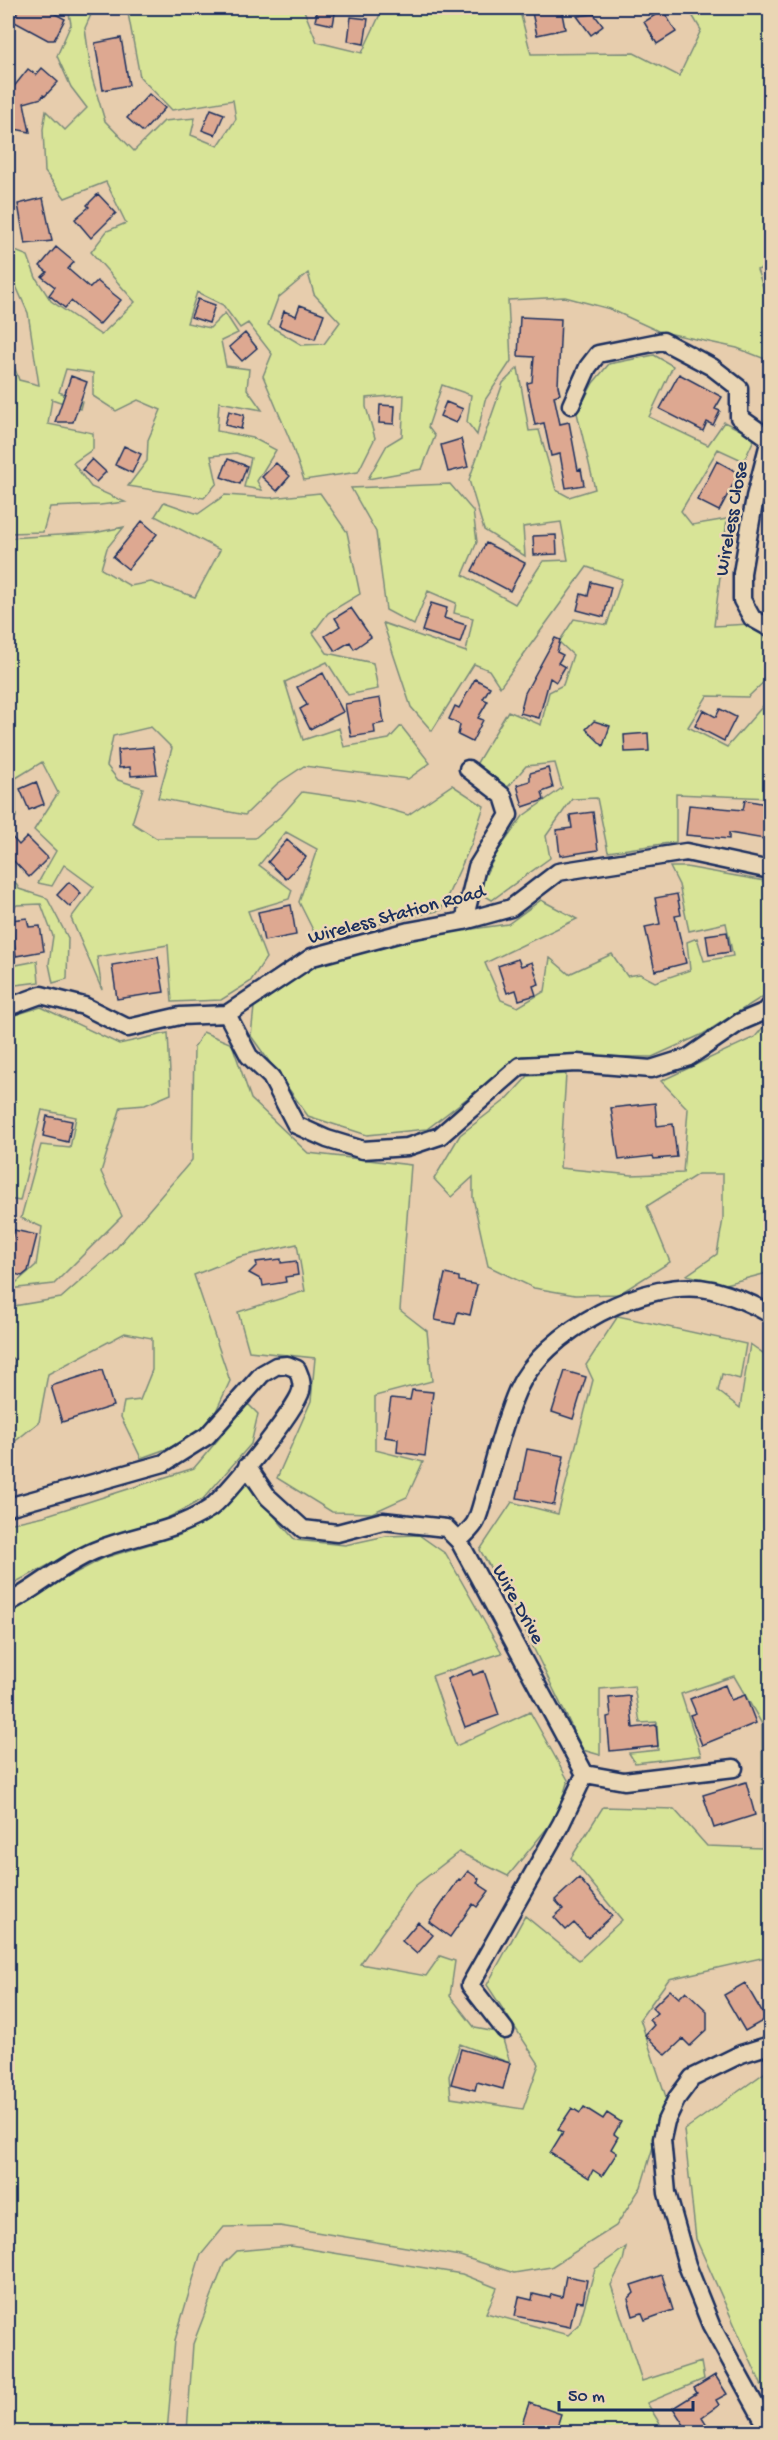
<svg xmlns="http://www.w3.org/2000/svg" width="778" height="2440" viewBox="0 0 778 2440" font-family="'Gochi Hand',sans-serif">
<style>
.green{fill:#d8e497;stroke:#7a8a7a;stroke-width:1.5;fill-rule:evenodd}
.building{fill:#dda891;stroke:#1b2f5e;stroke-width:1.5}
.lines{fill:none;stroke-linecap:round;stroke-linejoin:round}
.street-casing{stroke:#1b2f5e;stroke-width:21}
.street{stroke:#ead6b4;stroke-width:16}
.labels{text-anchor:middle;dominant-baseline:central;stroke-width:5;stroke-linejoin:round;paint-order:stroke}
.street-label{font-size:20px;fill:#1b2f5e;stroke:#ead6b4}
</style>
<rect width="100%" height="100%" fill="#e7cdad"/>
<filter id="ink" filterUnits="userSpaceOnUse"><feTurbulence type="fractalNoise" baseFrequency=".0167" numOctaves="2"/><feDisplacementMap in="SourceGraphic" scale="12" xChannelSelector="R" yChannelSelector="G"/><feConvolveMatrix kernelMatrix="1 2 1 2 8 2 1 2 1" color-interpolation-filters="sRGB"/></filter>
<g filter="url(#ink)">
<!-- green -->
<path class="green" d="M68,8H94L85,28L92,78L105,121L134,151L164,121L195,118L191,135L218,146L236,119L233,100L172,110L140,77L127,8H303L317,42L362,53L383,8H519L531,54L634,53L679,76L701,30L688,8H770V266L757,270L770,306V331L765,359L737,348L658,331L610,309L565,297L508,300L511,361L485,400L477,435L467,422L471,395L442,385L428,427L435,436L422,469L368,479L387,445L402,436L404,395L366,398V407L375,438L358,472L304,480L290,440L263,376L272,354L248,323L240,328L223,305L197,292L187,323L210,328L225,313L238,333L221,341L226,366L249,369L247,389L262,410L219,402L217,431L253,438L276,450L257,481L262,490L244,487L251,458L236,453L211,456L217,483L204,498L128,486L147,461L148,440L161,410L138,400L116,411L93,396V373L66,369L59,392L82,401L80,409L52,399L48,424L93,433V449L73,463L91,487L125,502L100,505L50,507L43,532L8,533V350L19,380L39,385L28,313L8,268V248L28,256L36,278L51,301L101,335L135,302L91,252L107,231L126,223L106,182L65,198L45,172L43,129L46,111L65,130L87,108L71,87L57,56L71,24ZM308,273L314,294L340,322L324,344L302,345L268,325L278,298Z
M654,355L673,366L649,417L708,445L724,422L755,437L744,461L718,449L681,511L692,525L727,519L714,626L750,624L770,634V676L748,697L707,696L688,727L727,747L770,698V798L676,794V842L608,852L597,798L572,799L546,836L550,858L492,900L477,891L498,851L523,816L562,788L555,763L526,766L508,787L475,766L508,711L541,725L549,692L563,685L573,655L559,642L574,619L607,625L622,579L587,567L500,687L489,670L474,664L432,731L411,707L383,623L466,652L473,618L454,613L456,603L428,591L414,625L386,610L376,532L351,488L450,484L473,511L477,542L463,575L515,604L543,561L568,560L561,522L523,527L525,556L484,530L469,480L503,383L518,368L529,431L539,430L556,490L569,497L595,489L577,413L593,383L609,364Z
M770,467V569L767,472Z
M320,493L347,532L360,594L328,613L313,633L327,653L373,663L378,689L348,695L327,662L285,682L303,740L339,728L344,747L389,739L401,726L430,763L408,779L304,766L277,784L245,815L158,798L172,748L151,727L113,736L107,766L118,780L143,788L132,823L156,838H255L281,816L302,792L358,800L408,815L452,785L484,806L471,845L441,910L317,938L299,902L317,849L286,832L259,865L292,890L289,899L248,911L266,958L250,982L221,1000L172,1002L168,945L97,957L102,990L71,918L94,887L64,865L52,886L38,883L56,851L34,830L58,793L42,762L16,778V817L8,826V747L12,720L8,718V538L94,533L124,527L107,548L101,569L130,586L151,582L195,597L220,550L155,516L164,502L198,514L225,495L270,498Z
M670,867H686L770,882V992L703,1034L652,1057L522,1056L427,1129L367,1135L308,1116L251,1036L254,1007L320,963L409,938L508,924L541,900L577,919L485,963L501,1000L518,1007L545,991L550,958L569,974L612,954L627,976L640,974L655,982L690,970L687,942L697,938L704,961L733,956L726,923L689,931L679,885Z
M8,870L19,889L47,898L68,938L67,979L53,983L49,964L53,936L41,904L17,905L8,912Z
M8,938L11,966L37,961L39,982L8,986Z
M41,1007L119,1044L168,1033L171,1094L145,1105L121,1107L101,1172L122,1216L54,1284L9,1289L36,1265L42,1227L21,1218L41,1145L70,1148L76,1117L42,1110L20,1201L8,1199V1017Z
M770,1019V1266L767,1273L725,1284L687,1275L717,1254L723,1219V1174H698L647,1206L670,1262L619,1294L575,1295L534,1288L488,1266L473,1198V1177L451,1197L434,1179L460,1135L507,1099L528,1076L566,1074L560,1168L632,1175L683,1173L688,1109L661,1081L755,1037Z
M203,1032L232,1044L251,1099L308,1153L411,1165L400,1310L427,1331L432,1381L375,1396V1450L423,1462L407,1497L372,1513L332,1512L277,1478L311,1401L315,1358L249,1351L238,1312L305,1291L297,1244L239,1257L194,1275L230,1381L216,1411L191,1440L141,1458L121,1417L124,1402L140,1400L152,1370V1338L125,1333L48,1374L39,1422L8,1447V1392L15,1359L8,1357V1307L61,1298L112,1253L192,1160L194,1048Z
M618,1316L746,1344L740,1379L722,1374L718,1391L740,1408L750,1344L770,1358V1956L669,1979L640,2019L667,2100L641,2187L616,2226L551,2267L514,2273L460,2256L280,2226L224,2227L200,2256L175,2340L167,2432H8V1608L104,1558L180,1535L214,1515L243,1480L295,1540L345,1545L386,1536L419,1535L446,1554L502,1653L432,1676L456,1746L530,1712L568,1780L557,1816L508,1876L459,1852L415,1886L360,1964L426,1976L440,1956L455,1961L450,1996L475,2028L501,2033L510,2063L460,2044L449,2076L451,2098L523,2109L539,2064L487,1985L525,1916L579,1960L622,1920L571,1858L603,1807L674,1809L707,1846L762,1848V1724L734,1676L681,1694L701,1755L635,1763L629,1753L658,1750L657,1722L640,1723L634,1686L600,1689V1755L583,1750L516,1612L480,1550L512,1502L558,1514L593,1380L586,1365Z
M248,1404L258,1414L251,1444L203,1499L160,1522L76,1551L8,1586V1524L44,1516L194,1468Z
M770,2069V2404L696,2239L684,2130Z
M291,2246L462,2274L497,2288L486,2313L568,2335L579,2325L595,2269L626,2247L623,2261L611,2285L642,2381L701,2362L704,2379L647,2403L665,2432H187L193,2344L224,2264L237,2251Z"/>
<!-- building -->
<path class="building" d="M20,8H44L65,19L54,40H48L11,20Z
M318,8H336L333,25L315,21Z
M531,8H561L565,29L537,35Z
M663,10L676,32L657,44L644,22Z
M594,14L603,26L591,35L577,16Z
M351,17L368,19L364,44L348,41Z
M121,38L129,85L103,90L95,43Z
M42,68L58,82L45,96L43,95L42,98L24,103L30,132L9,128L12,118L8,117V94L28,69L36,75Z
M149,94L165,108L143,132L127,118Z
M211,109L224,114L215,135L202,130Z
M98,194L116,213L91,238L75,219L89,207L87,205Z
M43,198L52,241L25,244L18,204Z
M56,247L74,262L68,269L90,288L97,281L121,300L99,325L71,301L65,308L49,295L55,287L42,277L47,272L40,266Z
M198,299L215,305L209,323L191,317Z
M300,305L324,314L315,339L279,326L284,311L296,316Z
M520,317L561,319L558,386L560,394L554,396L560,424L569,422L578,470L581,469L584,485L566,488L560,454L551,456L544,423L535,425L527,383L532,382L534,357L518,356Z
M245,333L257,348L242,361L229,347Z
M679,374L722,397L715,409L720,411L713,425L707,422L703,431L660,409Z
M71,376L87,382L73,422H55Z
M446,402L463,409L456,423L440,416Z
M380,405L395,406L394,424L379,423Z
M229,411L244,415L241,429L225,425Z
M461,439L468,467L448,472L441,445Z
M124,446L141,454L132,473L115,465Z
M92,459L106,472L96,482L82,470Z
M228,459L247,466L240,484L221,477Z
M717,461L739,473L719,511L697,500Z
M276,463L290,476L277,491L262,477Z
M142,521L157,534L128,569L113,557Z
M556,535L557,554L534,555L533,536Z
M486,543L525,563L510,591L472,571Z
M591,582L611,587L604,617L577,610L581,594L588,596Z
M431,603L447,608L444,618L466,625L460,643L422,631Z
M351,608L371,637L354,649L350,642L335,651L325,636L340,626L335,618Z
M555,638L560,640L557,652L563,655L558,663L565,667L556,682L550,678L539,718L520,713L525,693Z
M323,673L343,712L310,729L300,709L307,705L297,687Z
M475,679L490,687L483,699L488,701L478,718L483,720L472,742L458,735L460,725L449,719L455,706L459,708Z
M380,698L384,723L374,725L375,733L351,737L345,704Z
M720,709L736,717L724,741L695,726L703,710L716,717Z
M594,721L610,726L603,746L586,729Z
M648,733L649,751L625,752L624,735Z
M153,747L157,774L131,776L130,767L119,768L118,750Z
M548,768L553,788L542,792L544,800L523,807L517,785L530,781V773Z
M36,782L44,804L29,810L20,789Z
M745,800L771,805L764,839L729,833V839L686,835L689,805L743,810Z
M593,812L598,850L560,856L557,830L572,828L570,815Z
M8,833L19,845L27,837L48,858L29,877L8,855Z
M287,840L306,857L286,879L268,862Z
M69,882L81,893L70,907L57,895Z
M677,894L681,915L675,916L686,963L655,971L645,927L660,924L655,898Z
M291,905L296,935L264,941L258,912Z
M27,918L29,927L40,926L44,951L16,956L11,920Z
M727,932L730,952L709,955L706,935Z
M158,957L164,992L117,999L112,965Z
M518,959L521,966L532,962L539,984L533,986L536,995L519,1000L516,990L507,993L498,966Z
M655,1103L657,1126L673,1124L677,1157L654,1159L653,1156L619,1160L611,1108Z
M47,1116L72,1121L68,1142L43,1136Z
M14,1230L37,1235L28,1271L22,1276L8,1272V1258Z
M281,1259V1263L296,1261L298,1275L285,1277L286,1282L263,1286L262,1280L249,1273L257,1265L256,1262Z
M445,1274L459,1277V1281L477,1285L470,1315L458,1312L455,1324L435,1320Z
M102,1370L113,1406L62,1422L51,1386Z
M565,1371L586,1377L573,1419L552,1412Z
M412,1390L433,1392L425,1456L397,1452L398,1439L385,1437L391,1398L410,1400Z
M527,1449L564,1456L554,1505L517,1498Z
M471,1670L473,1675L484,1671L499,1715L465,1727L447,1679Z
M725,1685L731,1700L745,1695L756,1723L702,1745L690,1715L696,1713L690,1699Z
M630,1696L633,1728L656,1725L658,1746L610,1751L607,1717L611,1716L609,1698Z
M746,1782L755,1815L714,1828L703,1795Z
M468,1871L479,1879L477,1883L489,1891L477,1907L473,1904L450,1937L429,1922L459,1879L461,1880Z
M579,1878L612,1916L588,1938L574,1923L566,1930L554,1917L563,1909L555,1900Z
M418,1922L433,1935L417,1954L402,1941Z
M745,1983L766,2019L745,2031L724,1995Z
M670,1990L679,1998L686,1991L707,2011V2030L690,2046L683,2039L666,2055L645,2035L654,2025L649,2020L657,2013L652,2008Z
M461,2049L510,2063L503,2089L477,2082L475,2090L451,2084Z
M584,2107L603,2119L607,2113L621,2122L614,2134L618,2137L611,2149L617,2153L602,2176L593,2170L589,2178L550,2153L563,2132L558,2129L572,2108L580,2113Z
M662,2275L673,2310L645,2320L642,2313L633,2316L628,2299L634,2293L631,2285Z
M566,2276L587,2280L583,2302L576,2301L570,2327L515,2316L519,2297L532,2300L533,2294L550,2298L551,2294L562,2297Z
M715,2375L727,2394L716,2400L719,2405L702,2417L712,2433H689L673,2408L697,2393L694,2388Z
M529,2403L561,2414L555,2433H519Z"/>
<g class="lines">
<defs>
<path id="street" d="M571,405L588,367L598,354L663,341L712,367L739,388V417L770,439L755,497L742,573V600L752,618L770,628
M464,921L477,867L509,815L503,796L468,769
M8,1007L41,995L84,1006L128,1028L180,1016L227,1014L312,957L409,931L464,921L511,908L558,872L686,852L770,870
M227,1014L249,1056L271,1077L296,1125L327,1139L363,1150L407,1147L440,1136L520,1066L577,1063L651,1069L689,1057L740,1022L766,1011L770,1006
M247,1466L268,1497L303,1529L337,1533L383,1521L446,1528L459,1541L585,1774L624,1781L734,1768
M8,1507L164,1463L207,1436L262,1374L276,1366L287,1365L297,1369C300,1376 303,1383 301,1391C296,1410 225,1498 209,1509C170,1534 134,1534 94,1551C63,1564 37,1588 8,1603
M459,1541C464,1535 473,1528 476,1521C481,1510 483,1497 487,1486C496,1454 504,1421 517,1391C543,1332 648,1275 712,1290C731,1295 753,1304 770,1314
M505,2030L470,1985L561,1824L585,1774
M770,2432L711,2325L687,2265L667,2193L662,2139L666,2121L677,2098L692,2078L741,2054L770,2045"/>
</defs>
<!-- street casing -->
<use href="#street" class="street-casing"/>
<!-- street -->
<use href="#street" class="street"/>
</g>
</g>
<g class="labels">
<!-- street labels -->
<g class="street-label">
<text transform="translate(733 519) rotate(-80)">Wireless Close</text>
<text transform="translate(397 916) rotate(-15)">Wireless Station Road</text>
<text transform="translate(517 1605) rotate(61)">Wire Drive</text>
</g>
</g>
<!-- margin -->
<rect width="778" height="2440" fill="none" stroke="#ead6b4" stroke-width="30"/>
<rect x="15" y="15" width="748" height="2410" fill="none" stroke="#1b2f5e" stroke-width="2" filter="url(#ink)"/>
<!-- scale -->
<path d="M559 2401v9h134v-9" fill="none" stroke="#1b2f5e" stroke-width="3"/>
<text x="568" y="2401" font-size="18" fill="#1b2f5e" stroke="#ead6b4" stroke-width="4.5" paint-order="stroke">50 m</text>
</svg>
